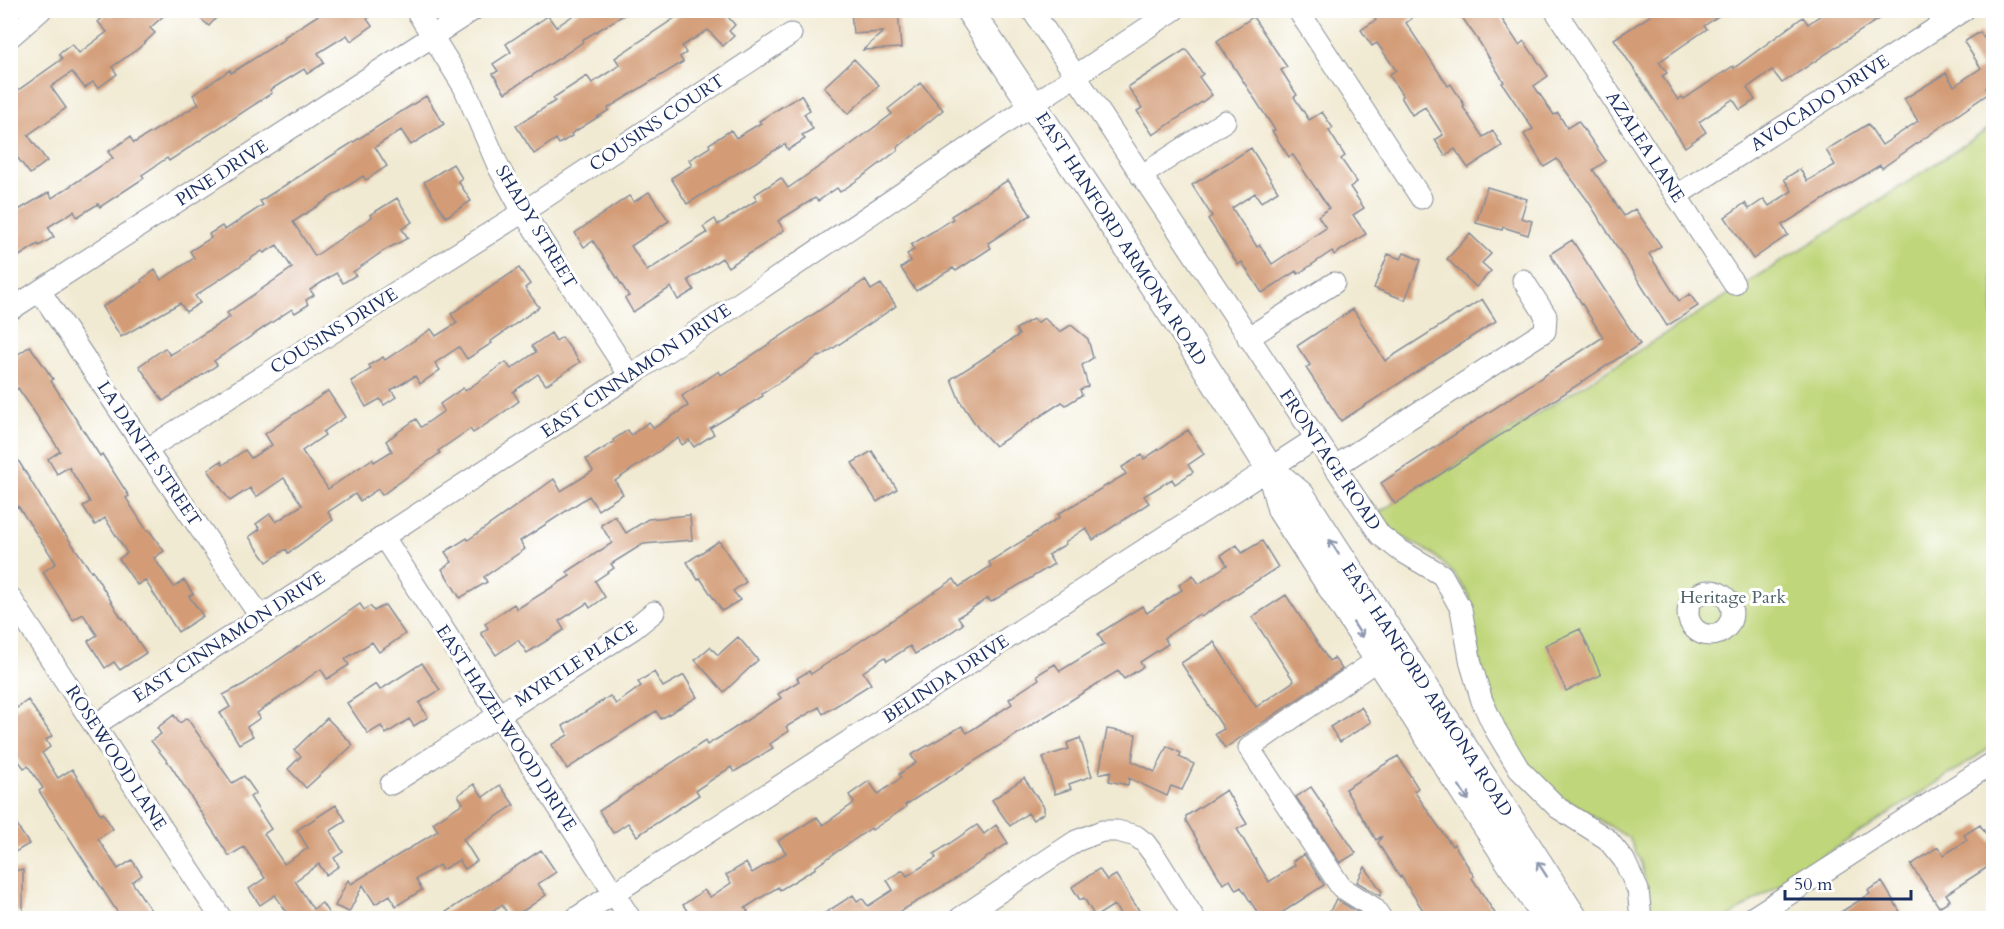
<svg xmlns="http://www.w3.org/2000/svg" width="2004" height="929" viewBox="0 0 2004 929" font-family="Cardo,serif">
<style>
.green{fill:#c0d67a;stroke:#6e826c;stroke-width:1.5}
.building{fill:#d39c77}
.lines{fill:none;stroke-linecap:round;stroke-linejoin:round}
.minor-casing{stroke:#868c98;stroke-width:23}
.major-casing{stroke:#868c98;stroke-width:29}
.minor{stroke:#fff;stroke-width:21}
.major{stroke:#fff;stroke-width:27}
.oneway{stroke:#8d97ae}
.labels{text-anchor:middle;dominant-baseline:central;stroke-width:6;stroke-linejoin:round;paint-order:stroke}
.street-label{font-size:18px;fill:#1b2f5e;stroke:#fff}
.park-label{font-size:18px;fill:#4d6166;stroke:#fff}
</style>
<rect width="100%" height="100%" fill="#fff"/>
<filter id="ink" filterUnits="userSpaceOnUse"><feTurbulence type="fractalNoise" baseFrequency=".0167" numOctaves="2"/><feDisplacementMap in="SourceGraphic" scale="12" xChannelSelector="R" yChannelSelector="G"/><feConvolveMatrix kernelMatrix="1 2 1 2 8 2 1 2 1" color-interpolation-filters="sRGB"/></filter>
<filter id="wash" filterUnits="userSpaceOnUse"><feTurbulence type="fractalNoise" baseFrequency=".008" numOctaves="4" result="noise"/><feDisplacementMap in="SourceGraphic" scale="24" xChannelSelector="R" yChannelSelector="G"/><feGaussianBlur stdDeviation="1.35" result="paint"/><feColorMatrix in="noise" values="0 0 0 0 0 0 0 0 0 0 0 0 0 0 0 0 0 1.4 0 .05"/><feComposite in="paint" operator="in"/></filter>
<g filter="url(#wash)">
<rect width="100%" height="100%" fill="#f1ead3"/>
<!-- green -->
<path class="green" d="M1993,126V746L1728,918H1652L1641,863L1629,838L1548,788L1515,750L1502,726L1481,669L1469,595L1454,574L1433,554L1388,529L1378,513L1880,200Z"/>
<g id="blocks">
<!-- building -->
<path class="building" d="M118,10H170L150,28L155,33L139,48L112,67L117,74L98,88L93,82L85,88L72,72L51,87L66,108L28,135L47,161L30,174L10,148V96L62,59L59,54L72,44L79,53L107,32L98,22L108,12L112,16Z
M191,10H223L209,26Z
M326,10H379L367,19L372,26L351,41L347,35L318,53L324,63L307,74L304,69L270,90L272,93L169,161L167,158L142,175L144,178L100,207L98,204L77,217L74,211L48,227L54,237L39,246L38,244L10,262V215L49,192L52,198L113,158L108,152L130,137L134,143L199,104L193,95L230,70L231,73L285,39L284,37Z
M581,10H632L582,40L583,42L558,59L505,93L493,74L498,71L493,64L511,52L506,44L548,16L556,27Z
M687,10H722L735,25L729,31L734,36L723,46L708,30L682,46L686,53L680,57L683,62L608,108L609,110L571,134L572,136L559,144L556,139L534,154L516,126L555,101L553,98L587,76L592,83L620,65L615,58Z
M851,10H898L901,48L863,50L883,32L853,34Z
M1369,10H1407L1412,18L1406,23L1448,86L1451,84L1465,106L1463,107L1483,137L1493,131L1502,146L1468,168L1455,149L1445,156L1435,140L1443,135L1425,107L1412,115L1401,97L1403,96L1389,75L1396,70L1377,43L1372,46L1361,30L1376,20Z
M1457,10H1496L1519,45L1524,41L1548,76L1534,86L1554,115L1558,113L1567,128L1578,121L1606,161L1593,170L1624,216L1635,209L1661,246L1649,254L1679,301L1690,294L1698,306L1667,326L1588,201L1557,159L1544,167L1524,134L1533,129L1502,83L1504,82L1480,43Z
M1646,10H1727L1704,26L1707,29L1659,62L1667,73L1662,76L1678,100L1682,97L1684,99L1733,66L1734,68L1803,17L1808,24L1828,10H1892L1782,83L1772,70L1747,88L1755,100L1740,110L1733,99L1699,122L1706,132L1685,147L1614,39L1650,16Z
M1253,17L1287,67L1281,70L1297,95L1294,97L1309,120L1322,112L1333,128L1329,131L1345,156L1341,159L1357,182L1350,187L1364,208L1353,215L1366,234L1334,255L1332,251L1298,274L1296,271L1262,293L1242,262L1238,265L1208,219L1212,216L1192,185L1251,148L1278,191L1261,202L1255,193L1232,208L1257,247L1260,245L1272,264L1326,228L1318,216L1329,208L1293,155L1289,157L1272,131L1275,130L1217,41Z
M1980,32L1994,53V87L1992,85L1986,88L1989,93L1882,168L1880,165L1782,225L1788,235L1753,259L1725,217L1745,203L1749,209L1764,199L1769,206L1792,191L1784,179L1800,169L1807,181L1835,165L1826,150L1868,124L1882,145L1918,121L1904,99L1946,73L1954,86L1981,68L1964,42Z
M1186,49L1203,74L1199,77L1212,95L1153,135L1137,111L1142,108L1128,87Z
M854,59L879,85L848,114L824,87Z
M921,83L943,110L897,148L898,150L869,172L840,192L837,188L818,201L815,198L778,221L784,230L763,245L728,267L722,258L688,280L694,290L678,300L671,287L633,312L625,298L629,296L593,241L584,247L575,233L629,196L634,202L649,192L669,221L631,246L647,271L707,233L703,227L715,219L718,225L757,200L754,195L781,178L788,188L845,149L892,114L888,109Z
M801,95L810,110L804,114L813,129L802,135L805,139L788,150L785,144L687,204L671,178L692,165L689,160L710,147L709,144L731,130L736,138L761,123L759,121Z
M426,96L444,124L411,145L401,130L375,147L387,166L366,180L363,176L293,222L315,256L372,217L370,215L397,198L412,222L402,229L408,238L385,250L353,272L356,275L343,283L336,273L310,290L314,295L306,300L308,305L295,313L292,309L214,361L217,365L163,401L139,366L165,348L170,355L230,317L227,313L292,268L277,245L264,253L262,251L195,296L200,303L186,312L180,303L121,337L102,307L142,282L141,280L155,270L161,280L194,258L190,251L211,238L209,234L222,226L225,230L263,205L260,201Z
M453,164L462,178L458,181L471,201L446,217L424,182Z
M1008,180L1031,215L988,243L991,248L956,271L953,268L916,291L901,268L911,261L907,254L914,250L911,245L953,219L951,216Z
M1487,187L1527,199L1521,218L1532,221L1528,235L1503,227L1502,230L1476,223Z
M1470,234L1491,254L1482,263L1491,271L1476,287L1447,259Z
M1572,240L1640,344L1395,504L1381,483L1603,337L1550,254Z
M1404,253L1421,260L1405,300L1374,288L1388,254L1401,259Z
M519,268L530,284L525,288L539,307L490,342L492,343L467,359L459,347L435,363L440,370L420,384L415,376L391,390L396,397L384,405L380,399L366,407L351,381L371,369L369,365L383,357L385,360L431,329L436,336L457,323L451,314Z
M865,280L871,290L881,284L896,306L820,357L819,356L762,394L763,396L710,428L714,434L694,447L689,440L682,445L678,438L615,481L623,494L598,510L589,496L534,532L520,541L525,549L484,577L487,582L460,598L442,569L452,562L445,552L467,538L468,540L554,479L561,491L593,471L586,459L614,442L613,440L628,430L631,435L649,422L654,428L688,406L682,396L719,371L721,375L742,362Z
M1482,299L1496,321L1341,421L1306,368L1310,365L1297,346L1353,309L1385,361Z
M1044,318L1060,332L1071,325L1088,339L1093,358L1082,365L1088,386L1080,390L1082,395L1066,405L1062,402L995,446L978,428L960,401L951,379L1019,335L1016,329L1033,319L1037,323Z
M551,333L556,341L562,337L580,362L546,385L538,374L513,392L519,401L497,417L473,433L470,429L438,451L440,453L382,495L378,489L360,501L355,494L328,512L333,520L288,553L286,549L267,562L249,537L260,529L256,524L270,514L276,522L302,505L284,478L256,497L250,488L230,501L208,470L221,461L223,465L245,450L251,458L272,445L265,434L328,391L345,417L323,432L325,435L302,451L328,489L372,459L374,462L392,451L386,441L416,419L421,427L444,411L440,404L463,388L465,391L506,362L511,369L536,352L532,346Z
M30,346L53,379L51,381L100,456L102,454L129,496L126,498L147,531L149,530L164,551L154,558L174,587L184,580L193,594L189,596L203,616L178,632L145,580L137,585L119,559L127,553L105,518L95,525L83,506L90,502L69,467L57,474L48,459L60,451L29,404L18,388L10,393V360Z
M1188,430L1204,454L1188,465L1193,472L1175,484L1172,479L1144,496L1149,503L1093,540L1086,528L1065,542L1066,544L1048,555L1054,564L991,602L988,598L958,617L963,624L944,637L915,654L910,646L887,661L885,657L863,672L871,684L823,714L819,707L786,727L789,731L770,744L773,748L734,772L731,767L696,790L699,795L637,836L628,823L613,833L599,811L705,741L707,745L727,733L781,698L778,694L799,681L797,678L809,671L811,674L954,579L959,587L991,566L989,562L1060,517L1058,514L1126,474L1122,467L1142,455L1144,459Z
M10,447L62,532L63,531L91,571L92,570L122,619L123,618L146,653L120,670L114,662L105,668L88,641L97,635L83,614L73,620L43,572L56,563L18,506L10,511Z
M872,451L897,489L877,502L852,463Z
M690,515L692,540L643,544L611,564L614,568L595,581L605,597L590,608L587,603L559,621L564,630L527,653L518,640L496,655L481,633L488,628L485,624L514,604L517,609L570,576L567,572L612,543L601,525L615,516L626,533L648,519Z
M719,541L746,582L733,591L740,600L722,611L700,578L698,580L687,562Z
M1262,541L1278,567L1201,617L1199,614L1164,638L1168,644L1140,662L1143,667L1124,679L1118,671L1100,682L905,805L906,807L872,830L871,828L815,867L816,868L780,890L778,887L745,908L748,911L737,918H692L683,905L704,890L710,897L731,883L726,875L746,863L752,873L786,853L778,841L817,817L823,825L854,803L849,795L869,781L878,794L901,778L899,774L916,763L911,755L962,726L967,733L1012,704L1009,699L1039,679L1037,675L1055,664L1060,671L1104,644L1098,634L1142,606L1147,613L1182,590L1179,585L1193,575L1199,584L1227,565L1221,555L1237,545L1242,553Z
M1286,595L1329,661L1334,658L1342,669L1225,748L1215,734L1224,729L1181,663L1214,642L1256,707L1294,681L1252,617Z
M360,604L364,610L370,606L374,611L385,605L405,634L379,652L372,642L345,659L349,665L327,679L321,669L257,713L260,718L247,727L253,736L239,744L220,713L230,707L223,695L244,684Z
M1580,629L1601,675L1566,691L1545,645Z
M738,637L758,660L724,692L695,660L710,647L718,655Z
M422,663L440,690L419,703L428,717L414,726L409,719L386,734L381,726L368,734L347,703L376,684L380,690Z
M654,672L663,687L684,675L697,697L661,719L656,711L567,769L551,745L568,735L563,726L610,696L616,704L641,686L638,682Z
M28,700L52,736L46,740L50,747L42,753L58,778L72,769L101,815L103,813L113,829L98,839L118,869L132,860L142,875L132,882L156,918H121L39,791L43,788L28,766L24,768L10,749V713Z
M1361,707L1371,722L1340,742L1330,727Z
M174,715L180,723L187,718L232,783L244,776L256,793L250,797L271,829L264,834L284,864L308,848L297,830L336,805L346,821L330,831L343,852L334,858L339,866L326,875L319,864L295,881L313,909L322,903L332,918H291L275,895L260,905L249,889L265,878L244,847L229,856L171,766L151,741L161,734L157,728Z
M327,718L353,745L306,788L288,769L301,756L294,750Z
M1107,729L1136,734L1132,761L1155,772L1167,746L1181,753L1179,757L1194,764L1182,790L1171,786L1167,796L1129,778L1128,785L1109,781L1111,771L1099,774Z
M1080,738L1092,776L1069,784L1071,789L1055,794L1043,757L1069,749L1067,743Z
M1398,756L1418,788L1414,791L1452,846L1454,844L1474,876L1472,878L1498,918H1428L1401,876L1400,878L1378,843L1382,836L1376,840L1345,789Z
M1024,778L1044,807V813L1033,820L1028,813L1010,826L992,800Z
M474,784L483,797L500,785L514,805L463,839L477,861L465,869L459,860L442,870L439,865L416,879L422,890L396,906L390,895L375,904L363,885L349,912L335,906L348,880L351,884L438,831L433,823L463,803L458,795Z
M1311,787L1356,853L1340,863L1296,797Z
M1226,790L1247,824L1237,829L1269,882L1295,865L1293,861L1304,854L1324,885L1274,918H1261L1241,887L1236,890L1230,880L1223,884L1186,821V816Z
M10,815L29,844L10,855Z
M977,825L984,834L996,825L1008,843L952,881L889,918H817L853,895L857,901L862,898L868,906L893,890L887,880L903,870L907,876L936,858L934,854Z
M1980,825L1994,846V863L1946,894L1950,900L1939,907L1911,865L1938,847L1944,855L1967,840L1964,835Z
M541,850L556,872L538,884L546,895L526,909L510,918L502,905L479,918H437Z
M1365,867L1382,892L1380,896L1357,882Z
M1099,869L1107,880L1116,875L1144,918H1123L1114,905L1095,917L1084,898L1080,900L1072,887Z
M10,870H23V912H10Z
M1882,882L1901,913L1893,918H1831L1870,894L1868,890Z
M1336,899L1365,917L1366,918H1335L1328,915Z"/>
</g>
</g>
<g filter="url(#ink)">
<use href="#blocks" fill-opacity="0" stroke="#868c98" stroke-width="1.5"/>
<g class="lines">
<defs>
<path id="minor" d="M416,10L464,87L499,168L523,212L630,376
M1032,10L1380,535L1398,549L1442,575L1461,609L1471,664L1482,701L1495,729L1519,769L1558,808L1607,839L1624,860L1638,890L1641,918
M1298,10L1421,198
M1555,10L1734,284
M10,37L41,10
M1141,176L1225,121
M1676,196L1964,10
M40,291L146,450L260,616
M10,310L473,10
M1248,338L1334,283
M146,450L523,212L791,34
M1334,467L1545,331L1546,316L1523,280
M383,536L630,918
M1688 613a22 22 0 1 1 44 0a22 22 0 1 1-44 0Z
M10,597L221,918
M1377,660L1249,748L1341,887L1374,908L1381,918
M95,725C272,608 451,494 628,377C811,257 991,131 1174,10
M391,784L633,629L654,612
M576,918L1315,439
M960,918L1076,841L1102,831H1117L1136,836L1145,843L1157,859L1194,918
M1752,918L1994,762"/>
<path id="major" d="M969,10L1174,317L1270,469L1301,495L1574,918
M1270,469L1281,510L1546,918"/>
</defs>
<!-- minor casing -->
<use href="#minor" class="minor-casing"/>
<!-- major casing -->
<use href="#major" class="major-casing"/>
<!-- minor -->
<use href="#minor" class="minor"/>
<!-- major -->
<use href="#major" class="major"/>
</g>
<!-- one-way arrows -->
<defs><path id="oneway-shaft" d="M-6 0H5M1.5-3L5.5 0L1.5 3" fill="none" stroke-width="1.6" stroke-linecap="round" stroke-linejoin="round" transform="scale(1.5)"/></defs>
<g class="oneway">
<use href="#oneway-shaft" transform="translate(1334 547) rotate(-123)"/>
<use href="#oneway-shaft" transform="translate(1358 630) rotate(57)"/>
<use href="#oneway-shaft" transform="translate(1464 793) rotate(57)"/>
<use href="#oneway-shaft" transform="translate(1542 869) rotate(-123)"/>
</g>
</g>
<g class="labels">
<!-- street labels -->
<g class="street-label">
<text transform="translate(1820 103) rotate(-33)">AVOCADO DRIVE</text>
<text transform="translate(657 123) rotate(-34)">COUSINS COURT</text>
<text transform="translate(1645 147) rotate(57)">AZALEA LANE</text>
<text transform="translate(222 173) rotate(-33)">PINE DRIVE</text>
<text transform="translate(536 227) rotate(59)">SHADY STREET</text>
<text transform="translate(1121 239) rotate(57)">EAST HANFORD ARMONA ROAD</text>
<text transform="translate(334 331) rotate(-32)">COUSINS DRIVE</text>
<text transform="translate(636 371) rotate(-34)">EAST CINNAMON DRIVE</text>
<text transform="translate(149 454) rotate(56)">LA DANTE STREET</text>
<text transform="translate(1330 460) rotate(56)">FRONTAGE ROAD</text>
<text transform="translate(229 637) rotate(-33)">EAST CINNAMON DRIVE</text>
<text transform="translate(576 664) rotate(-33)">MYRTLE PLACE</text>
<text transform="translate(946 679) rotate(-33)">BELINDA DRIVE</text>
<text transform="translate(1427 690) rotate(57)">EAST HANFORD ARMONA ROAD</text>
<text transform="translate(506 728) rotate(57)">EAST HAZELWOOD DRIVE</text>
<text transform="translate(116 758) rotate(57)">ROSEWOOD LANE</text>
</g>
<!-- park labels -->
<g class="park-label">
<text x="1733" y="597">Heritage Park</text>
</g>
</g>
<!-- margin -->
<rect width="2004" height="929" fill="none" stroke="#fff" stroke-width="36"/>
<!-- scale -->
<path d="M1785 890v9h126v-9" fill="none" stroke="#1b2f5e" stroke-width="3"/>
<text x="1794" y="890" font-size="18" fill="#1b2f5e" stroke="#ffffff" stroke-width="4.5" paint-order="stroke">50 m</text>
</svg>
